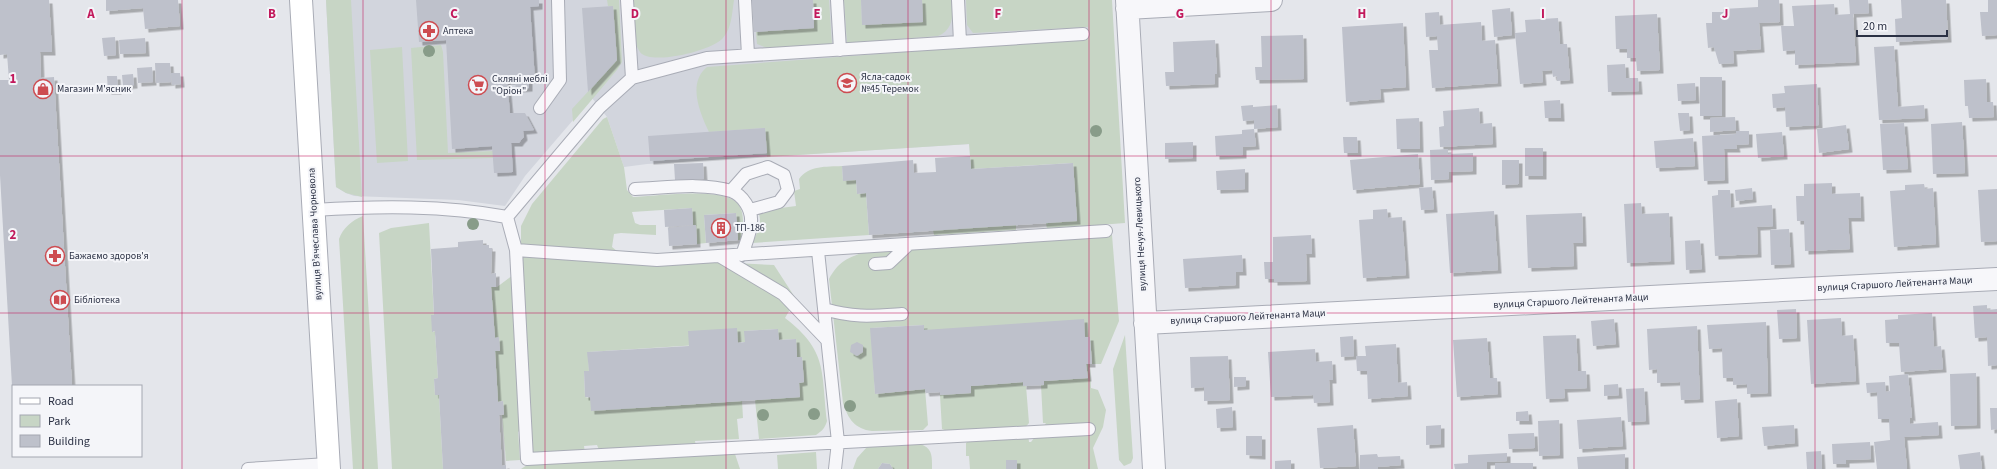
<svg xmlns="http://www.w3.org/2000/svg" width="1997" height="469" viewBox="0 0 1997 469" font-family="'Source Sans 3',sans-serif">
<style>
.built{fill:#d2d5dd}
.green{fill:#c7d5c5;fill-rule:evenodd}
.building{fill:#bec1cb;filter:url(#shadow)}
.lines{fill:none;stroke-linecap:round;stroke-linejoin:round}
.service-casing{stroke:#a9acb6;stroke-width:14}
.minor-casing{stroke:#a9acb6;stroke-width:24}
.secondary-casing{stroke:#a9acb6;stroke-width:24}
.service{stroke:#f7f7fa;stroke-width:12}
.minor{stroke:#f7f7fa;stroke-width:22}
.secondary{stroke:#fff;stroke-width:22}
.tree{fill:#889c89}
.grid{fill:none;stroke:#c2185b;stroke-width:1;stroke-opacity:0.55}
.labels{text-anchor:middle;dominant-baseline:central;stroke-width:4;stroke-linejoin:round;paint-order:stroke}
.poi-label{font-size:10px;fill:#2b3144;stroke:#f4f5f9;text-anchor:start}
.street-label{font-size:10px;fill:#2b3144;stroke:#f4f5f9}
.grid-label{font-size:13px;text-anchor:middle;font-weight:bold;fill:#c2185b;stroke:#f4f5f9;stroke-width:4;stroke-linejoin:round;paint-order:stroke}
</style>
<defs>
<filter id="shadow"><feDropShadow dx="3.5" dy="3.5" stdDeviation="0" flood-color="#0004"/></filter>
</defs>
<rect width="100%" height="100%" fill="#e4e6eb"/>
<!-- built -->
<path class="built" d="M326,0H1095L1097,63L970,144L647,164L624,167L607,117L592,98L525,176L505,206L458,200L354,196L346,193L336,187Z"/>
<!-- green -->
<path class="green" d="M326,0H351L362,197L346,193L336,187Z
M607,0H619L622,62L617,70L573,122L572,109L617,60L613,6H608Z
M633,0H734C732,12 732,28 723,38C712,51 650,66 640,52C632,41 634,13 633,0Z
M813,0H829L832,44L767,48L757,44L756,32L814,28Z
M844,0H861L862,25L923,22L922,0H952C953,15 954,29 938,36L847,43Z
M966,0H1112L1125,223L1047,229L1046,223L1077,220L1073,163L971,169L969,144L767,157L765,128L709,132C700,113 687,83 707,67L1089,38L1088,27L973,33L967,25Z
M441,45L443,52L448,153L493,151V158L417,160L411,48Z
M402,47L408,161L377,163L370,50Z
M607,117L624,167L627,190L633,197C655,196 721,187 736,202C746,211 743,228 741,240H738L736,213L704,215L706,243L697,244L696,226L693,225L692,208L632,212L635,223L640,225H656V235L621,233L614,234L612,247L632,263L695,261L774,265L796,299L785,318C828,351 821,371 827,421C825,428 822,431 816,435L759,439L755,400L800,397L799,383L804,382L802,357H797L796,339L779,340L777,329L745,331V342L588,352L589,371L584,372L585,397L637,408L742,401L743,418L737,419L739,439L695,441L698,456L735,454L740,469H521L530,463V445L518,431L520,460L506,461L502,415H504L503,401L498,402L495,351L500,350L499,338H495L491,287H497L513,275L521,242V226L532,204L603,119ZM597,445L602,457L586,461L584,446Z
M842,166L843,180H856L857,194L866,193L869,235L752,243C758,231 763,224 758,211L796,206L794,191L800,189L799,179C809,165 826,167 842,166Z
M363,216L378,469H353L339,239C343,228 352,220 363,216Z
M429,223L434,315H432L433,332L435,331L438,378L434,379L435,395H439L443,469H392L379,233L391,228Z
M1016,225V230L934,235L933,230Z
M1112,235L1119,321L1101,364H1092L1090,337L924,330L923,325L871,328L875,394L925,389L928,425L923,430L872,431C855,429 848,419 843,403L829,279C841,257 852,257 874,249Z
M1125,335L1133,458L1131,463L1124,466L1119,460L1113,369Z
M1086,364H1090L1091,388L1098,390L1106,410L1103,427L1093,448L1098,469H970L969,456H966V443L970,439L1028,434L1029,442H1031L1046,423H1043L1041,385H1044V381L1087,378Z
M1023,382V386H1026L1029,423L1023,430L955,434L942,429L940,395L971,393V386Z
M920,444C933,448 932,457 932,469H893L890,464L882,463L878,469H823H853L857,458L867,447Z
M816,452L817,469H778L777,455Z"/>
<!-- building -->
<path class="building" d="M0,0H49L52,52H40L41,78L54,77L72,386H12L0,175V80H9L7,54L0,55Z
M106,0H178L180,26L145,29L143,8L106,11Z
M416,0H539V6L530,7L535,80H529V88L516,89L515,81H507L510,113H525L534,130L523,131L524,137L521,140L519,143H511L513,172L494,173L492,146L452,149L446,40L419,42Z
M752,0H813L814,28L754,32Z
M861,0H922L923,22L862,25Z
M1758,0H1779L1780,22L1759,23L1761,49L1733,51L1734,63L1719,64L1714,47L1708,48L1706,23H1712V12H1723V9L1758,7Z
M1849,0H1868L1869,13L1853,14L1856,62L1795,65V50L1783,51L1781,26H1794L1792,6L1834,4L1835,15L1850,14Z
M1901,0H1946L1948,39L1896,42L1895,19L1902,18Z
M1988,0H1997V35L1982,36L1980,12H1988Z
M613,6L617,60L588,92L582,8Z
M1510,8L1512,35L1494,37L1492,10Z
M1439,12L1440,25L1481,22L1482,41L1495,40L1498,83L1432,88L1429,50H1438L1437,36L1426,37L1425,13Z
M1657,14L1660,70L1637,71L1636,58H1627V49H1616L1615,16Z
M1558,18L1560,44H1567L1570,80L1557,81V76L1553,77L1552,70L1542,71L1543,82L1520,84L1515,33L1526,32L1525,20Z
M1403,23L1406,87L1380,89L1381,99L1346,102L1342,27Z
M1303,35L1304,79L1256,80L1255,67H1262L1261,36Z
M115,37L116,55L104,56L102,38Z
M145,38L146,53L120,54L119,40Z
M1215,40L1217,74H1215V84L1166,86L1165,72H1174L1173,42Z
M1894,46L1898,107L1924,105L1925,118L1879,120L1874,47Z
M155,63H170L171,82L156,83Z
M1625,64L1626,78H1638L1639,91L1608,92L1607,65Z
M152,67L153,82L138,83L137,68Z
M171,73H180L181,84L172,85Z
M133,74L134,85L123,86L122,75Z
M107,76H117L118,91H108Z
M1700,77H1722V116H1700Z
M1986,79L1987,102H1993L1994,117L1969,118L1968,106H1965L1964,80Z
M1695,83L1696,100L1678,101L1677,84Z
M1817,84L1819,125L1786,127L1785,107L1773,108L1772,94L1785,93L1784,86Z
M1560,100L1561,118H1545L1544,101Z
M1253,105V107L1277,105L1278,127L1254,129V120L1243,121L1241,106Z
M1479,108L1480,124L1492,123L1493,144L1440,147L1439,127L1444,126L1443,111Z
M1678,113H1689L1690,130L1680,131Z
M1735,117L1736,130L1710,132V118Z
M1419,118L1420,149H1397L1396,119Z
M1962,122L1965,173L1933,174L1931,124Z
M1904,123L1908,169L1883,170L1880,124Z
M1846,125L1849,149L1819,153L1817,129Z
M765,128L767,153L650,161L648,136Z
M1254,129L1256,146L1243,147V155L1216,156L1215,136L1242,134V130Z
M1736,131H1749V144L1736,145L1737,149H1724L1725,180L1704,181L1702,136L1736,134Z
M1782,132L1784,156L1758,158L1756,134Z
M1343,137H1357L1358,153H1344Z
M1693,138L1695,166L1656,168L1654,141Z
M1193,142V158L1165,159V143Z
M1525,148H1543V176H1525Z
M1448,149V154L1473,153V171L1449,172V179L1431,180L1430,150Z
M1418,154L1420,184L1353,190L1350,160Z
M970,156L971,169L1073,163L1077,221L869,235L866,193L857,194L856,180L843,181L842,166L913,160L914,173L936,172L935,158Z
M1502,160H1519V184L1502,185Z
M703,163L704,179L675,180L674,164Z
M1245,169V189L1217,190L1216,171Z
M1832,183V194L1860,193L1861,218H1848L1850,249L1805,251L1804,221H1797L1796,196H1804V184Z
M1924,184L1925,189L1933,188L1936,244L1894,247L1890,191L1905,190V185Z
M1432,187L1434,209L1421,210L1419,188Z
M1752,188L1753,199L1736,201L1735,190Z
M1997,189V241L1981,242L1978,190Z
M1718,190H1730L1731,208L1772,205L1773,226L1757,227L1758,254L1715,256L1712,196L1718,195Z
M1641,203L1642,214L1669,213L1671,261L1627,263L1624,204Z
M692,208L693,225L665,227L664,210Z
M1387,209L1388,218L1402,217L1406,275L1363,278L1359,220L1373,219V210Z
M1494,211L1498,270L1450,273L1446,214Z
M736,213L738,240L706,243L704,215Z
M1582,213L1583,243H1573L1574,266L1528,268L1526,215Z
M696,225L697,244L669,246L668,228Z
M1789,229L1791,264L1771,265L1770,230Z
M1311,235L1312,254H1306L1307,281L1274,282V279H1265L1264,262H1273V237Z
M483,240V245H489V248H492L491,274L496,273V287H491L495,338L499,337L500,351H495L498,402L503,401L504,414L499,415L502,466L506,465V469H443L439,395H435L434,379L438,378L435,331L432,332L431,315H434L431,249L458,247V242Z
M1700,240L1702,269L1686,270L1685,241Z
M1242,255L1243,272H1236V285L1185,288L1183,259Z
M1987,305V310L1997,309V365L1988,366L1987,337L1975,338L1973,306Z
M1796,309L1797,338L1779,339L1777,310Z
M1932,313L1934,347L1941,346L1943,369L1901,372L1899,343H1886L1885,320L1898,319V315Z
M1841,318L1842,336L1853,335L1856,381L1811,384L1807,320Z
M1084,319L1085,337H1090L1092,364H1086L1088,378L1044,381V385L1023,386V382L971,386V393L940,395V392L926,393L925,389L875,394L870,328L924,325V330Z
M1614,319L1616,344L1593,346L1591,321Z
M1766,322L1768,393L1747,394V384L1733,385V378H1723L1722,348L1709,349L1707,325Z
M1697,326L1700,399L1681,400L1680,382L1657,383V369L1649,370L1647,329Z
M737,328L738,343L745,342L744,331L778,329L779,340L796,339L797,357H802L804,382L799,383L800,397L591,411L590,397H585L584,371H589L587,352L689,346L688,331Z
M1576,335L1578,371H1586L1587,388L1564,389L1565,398L1546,399L1543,336Z
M1353,336L1354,356L1341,357L1340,337Z
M1487,338L1490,378H1497L1498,394L1457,397L1453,340Z
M857,342L863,345V352L857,356L850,352L851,345Z
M1396,344L1398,383L1407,382L1408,396L1368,399L1367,371H1357L1356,356H1366L1365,346Z
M1315,349L1316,362L1332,361L1333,380H1329L1330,402L1314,403L1313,395L1271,397L1268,352Z
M1228,356L1230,400L1204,401V387L1191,388L1190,357Z
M1976,373L1977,425L1951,426L1950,374Z
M1908,374L1912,418L1910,417V424L1938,422L1939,435L1904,437L1907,469H1877L1874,442L1890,440L1889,419H1878L1877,392L1867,393L1866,383L1885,382L1886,392L1890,391L1889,376Z
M1234,377H1246V386L1234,387Z
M1618,384L1619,395L1604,396V385Z
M1644,388L1646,421L1628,422L1626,389Z
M1737,399L1739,436L1717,438L1715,401Z
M1232,407L1233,427L1217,428L1216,409Z
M1990,408H1997V429L1991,430Z
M1528,411L1529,421H1516V412Z
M1621,417L1623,446L1579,449L1577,420Z
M1559,420L1560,455L1539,456L1538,421Z
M1353,425L1356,466L1320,468L1317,428Z
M1441,425V444L1426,445V426Z
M1794,425L1795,443L1764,446L1762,427Z
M1534,433L1535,448L1509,449L1508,434Z
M1246,436H1262V456L1246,455Z
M1870,442L1871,459L1846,460V464H1833L1832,444Z
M1821,451L1822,469H1807L1806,452Z
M1980,452L1982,469H1960L1958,455Z
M1507,453V461L1487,462V469H1455L1454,464L1468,463V455Z
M1377,454L1378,457L1400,456L1401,465L1378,467V469H1360V455Z
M1625,454V469H1578L1577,457Z
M1006,460H1017V469H1006Z
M1291,460V469H1275V461Z
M882,463L890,464L893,469H878Z
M1495,463H1533V469H1495Z"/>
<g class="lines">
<defs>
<path id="service" d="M627,0L632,78
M745,0L748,55
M837,0L840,50
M958,0L960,42
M540,108L560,80L558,0
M635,189C664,188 703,182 731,191C743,195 752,210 751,222C751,233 745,245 742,255
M731,191L746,174L768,167L784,175L788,190L779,202L750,210
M314,210C378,206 444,205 507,217L600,107L632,78L707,58L1083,34
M507,217L516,250L657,260L1106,231
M516,250L527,459L1089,429
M818,251L838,442L835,469
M721,257L783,294L827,340
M875,264L889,263L909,244
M824,309C854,318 872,316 902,314
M248,469L328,464"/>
<path id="minor" d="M1127,0L1154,469
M1127,8L1271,0
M1145,323L1997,279"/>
<path id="secondary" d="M301,0L329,469"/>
</defs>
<!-- service casing -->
<use href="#service" class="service-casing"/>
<!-- minor casing -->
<use href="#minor" class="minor-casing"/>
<!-- secondary casing -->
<use href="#secondary" class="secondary-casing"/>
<!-- service -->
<use href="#service" class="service"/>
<!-- minor -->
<use href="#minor" class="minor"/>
<!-- secondary -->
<use href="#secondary" class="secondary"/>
</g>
<!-- trees -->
<g class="tree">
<circle cx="429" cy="51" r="6"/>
<circle cx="1096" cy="131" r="6"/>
<circle cx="473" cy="224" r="6"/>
<circle cx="850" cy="406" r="6"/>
<circle cx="814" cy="414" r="6"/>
<circle cx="763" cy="415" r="6"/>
</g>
<!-- grid -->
<path class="grid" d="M182,0V469M363,0V469M545,0V469M726,0V469M908,0V469M1089,0V469M1271,0V469M1452,0V469M1634,0V469M1815,0V469M0,156H1997M0,313H1997"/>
<!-- icons -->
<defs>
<symbol id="pharmacy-ring" viewBox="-11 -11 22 22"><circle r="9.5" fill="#f4f5f9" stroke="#cd4c51" stroke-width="1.5"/><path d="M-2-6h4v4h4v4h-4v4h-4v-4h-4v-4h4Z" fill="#cd4c51"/></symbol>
<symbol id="school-ring" viewBox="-11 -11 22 22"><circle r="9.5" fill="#f4f5f9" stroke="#cd4c51" stroke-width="1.5"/><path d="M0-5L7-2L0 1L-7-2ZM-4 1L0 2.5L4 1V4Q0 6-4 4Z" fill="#cd4c51"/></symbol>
<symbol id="supermarket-ring" viewBox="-11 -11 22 22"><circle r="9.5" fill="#f4f5f9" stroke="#cd4c51" stroke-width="1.5"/><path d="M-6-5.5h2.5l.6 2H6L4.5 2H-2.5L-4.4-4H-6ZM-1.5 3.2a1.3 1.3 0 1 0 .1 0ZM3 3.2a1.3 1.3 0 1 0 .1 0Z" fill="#cd4c51"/></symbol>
<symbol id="shop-ring" viewBox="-11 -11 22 22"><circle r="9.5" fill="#f4f5f9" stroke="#cd4c51" stroke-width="1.5"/><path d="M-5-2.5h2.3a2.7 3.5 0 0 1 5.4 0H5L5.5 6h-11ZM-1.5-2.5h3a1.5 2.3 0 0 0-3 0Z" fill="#cd4c51"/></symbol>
<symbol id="building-ring" viewBox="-11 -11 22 22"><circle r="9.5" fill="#f4f5f9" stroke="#cd4c51" stroke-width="1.5"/><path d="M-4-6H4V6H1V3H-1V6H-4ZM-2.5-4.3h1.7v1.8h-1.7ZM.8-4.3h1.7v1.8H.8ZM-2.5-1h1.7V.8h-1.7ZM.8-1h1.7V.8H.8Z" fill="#cd4c51"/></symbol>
<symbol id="library-ring" viewBox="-11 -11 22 22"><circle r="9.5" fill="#f4f5f9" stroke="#cd4c51" stroke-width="1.5"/><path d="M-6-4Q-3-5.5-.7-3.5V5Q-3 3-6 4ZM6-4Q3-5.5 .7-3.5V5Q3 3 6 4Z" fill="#cd4c51"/></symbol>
</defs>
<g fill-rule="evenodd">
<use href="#pharmacy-ring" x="418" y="20" width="22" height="22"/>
<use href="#school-ring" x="836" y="72" width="22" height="22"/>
<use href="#supermarket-ring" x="467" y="74" width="22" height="22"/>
<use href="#shop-ring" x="32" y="78" width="22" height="22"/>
<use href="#building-ring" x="710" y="217" width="22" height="22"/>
<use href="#pharmacy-ring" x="44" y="245" width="22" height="22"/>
<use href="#library-ring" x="49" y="289" width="22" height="22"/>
</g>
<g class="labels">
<!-- poi labels -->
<g class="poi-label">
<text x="443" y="31">Аптека</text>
<text x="861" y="77">Ясла-садок<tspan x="861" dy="12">№45 Теремок</tspan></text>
<text x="492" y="79">Скляні меблі<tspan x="492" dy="12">"Оріон"</tspan></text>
<text x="57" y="89">Магазин М'ясник</text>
<text x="735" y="228">ТП-186</text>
<text x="69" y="256">Бажаємо здоров'я</text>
<text x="74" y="300">Бібліотека</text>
</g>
<!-- street labels -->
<g class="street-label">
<text transform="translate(315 234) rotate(-93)">вулиця Вʼячеслава Чорновола</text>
<text transform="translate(1140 234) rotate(-93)">вулиця Нечуя-Левицького</text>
<text transform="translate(1895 284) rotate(-3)">вулиця Старшого Лейтенанта Маци</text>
<text transform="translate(1571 301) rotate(-3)">вулиця Старшого Лейтенанта Маци</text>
<text transform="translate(1248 317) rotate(-3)">вулиця Старшого Лейтенанта Маци</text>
</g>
</g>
<g class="grid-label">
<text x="91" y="18">A</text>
<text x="272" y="18">B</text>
<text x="454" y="18">C</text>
<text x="635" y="18">D</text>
<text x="817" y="18">E</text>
<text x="998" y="18">F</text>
<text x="1180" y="18">G</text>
<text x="1362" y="18">H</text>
<text x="1543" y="18">I</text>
<text x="1725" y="18">J</text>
<text x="13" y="83">1</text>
<text x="13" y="239">2</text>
</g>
<!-- legend -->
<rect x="12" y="385" width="130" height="72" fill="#f4f5f9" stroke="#a4a7b1"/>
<rect x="20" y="398" width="20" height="6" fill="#ffffff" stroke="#a4a7b1"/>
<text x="48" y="405" font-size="12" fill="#2b3144">Road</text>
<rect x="20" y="415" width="20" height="12" fill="#c7d5c5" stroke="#a4a7b1"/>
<text x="48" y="425" font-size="12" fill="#2b3144">Park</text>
<rect x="20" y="435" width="20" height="12" fill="#bec1cb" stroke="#a4a7b1"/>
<text x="48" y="445" font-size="12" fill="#2b3144">Building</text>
<!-- scale -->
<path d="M1857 30v6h90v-6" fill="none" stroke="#2b3144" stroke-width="2"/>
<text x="1863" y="30" font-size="12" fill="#2b3144" stroke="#f4f5f9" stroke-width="3" paint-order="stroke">20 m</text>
</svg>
